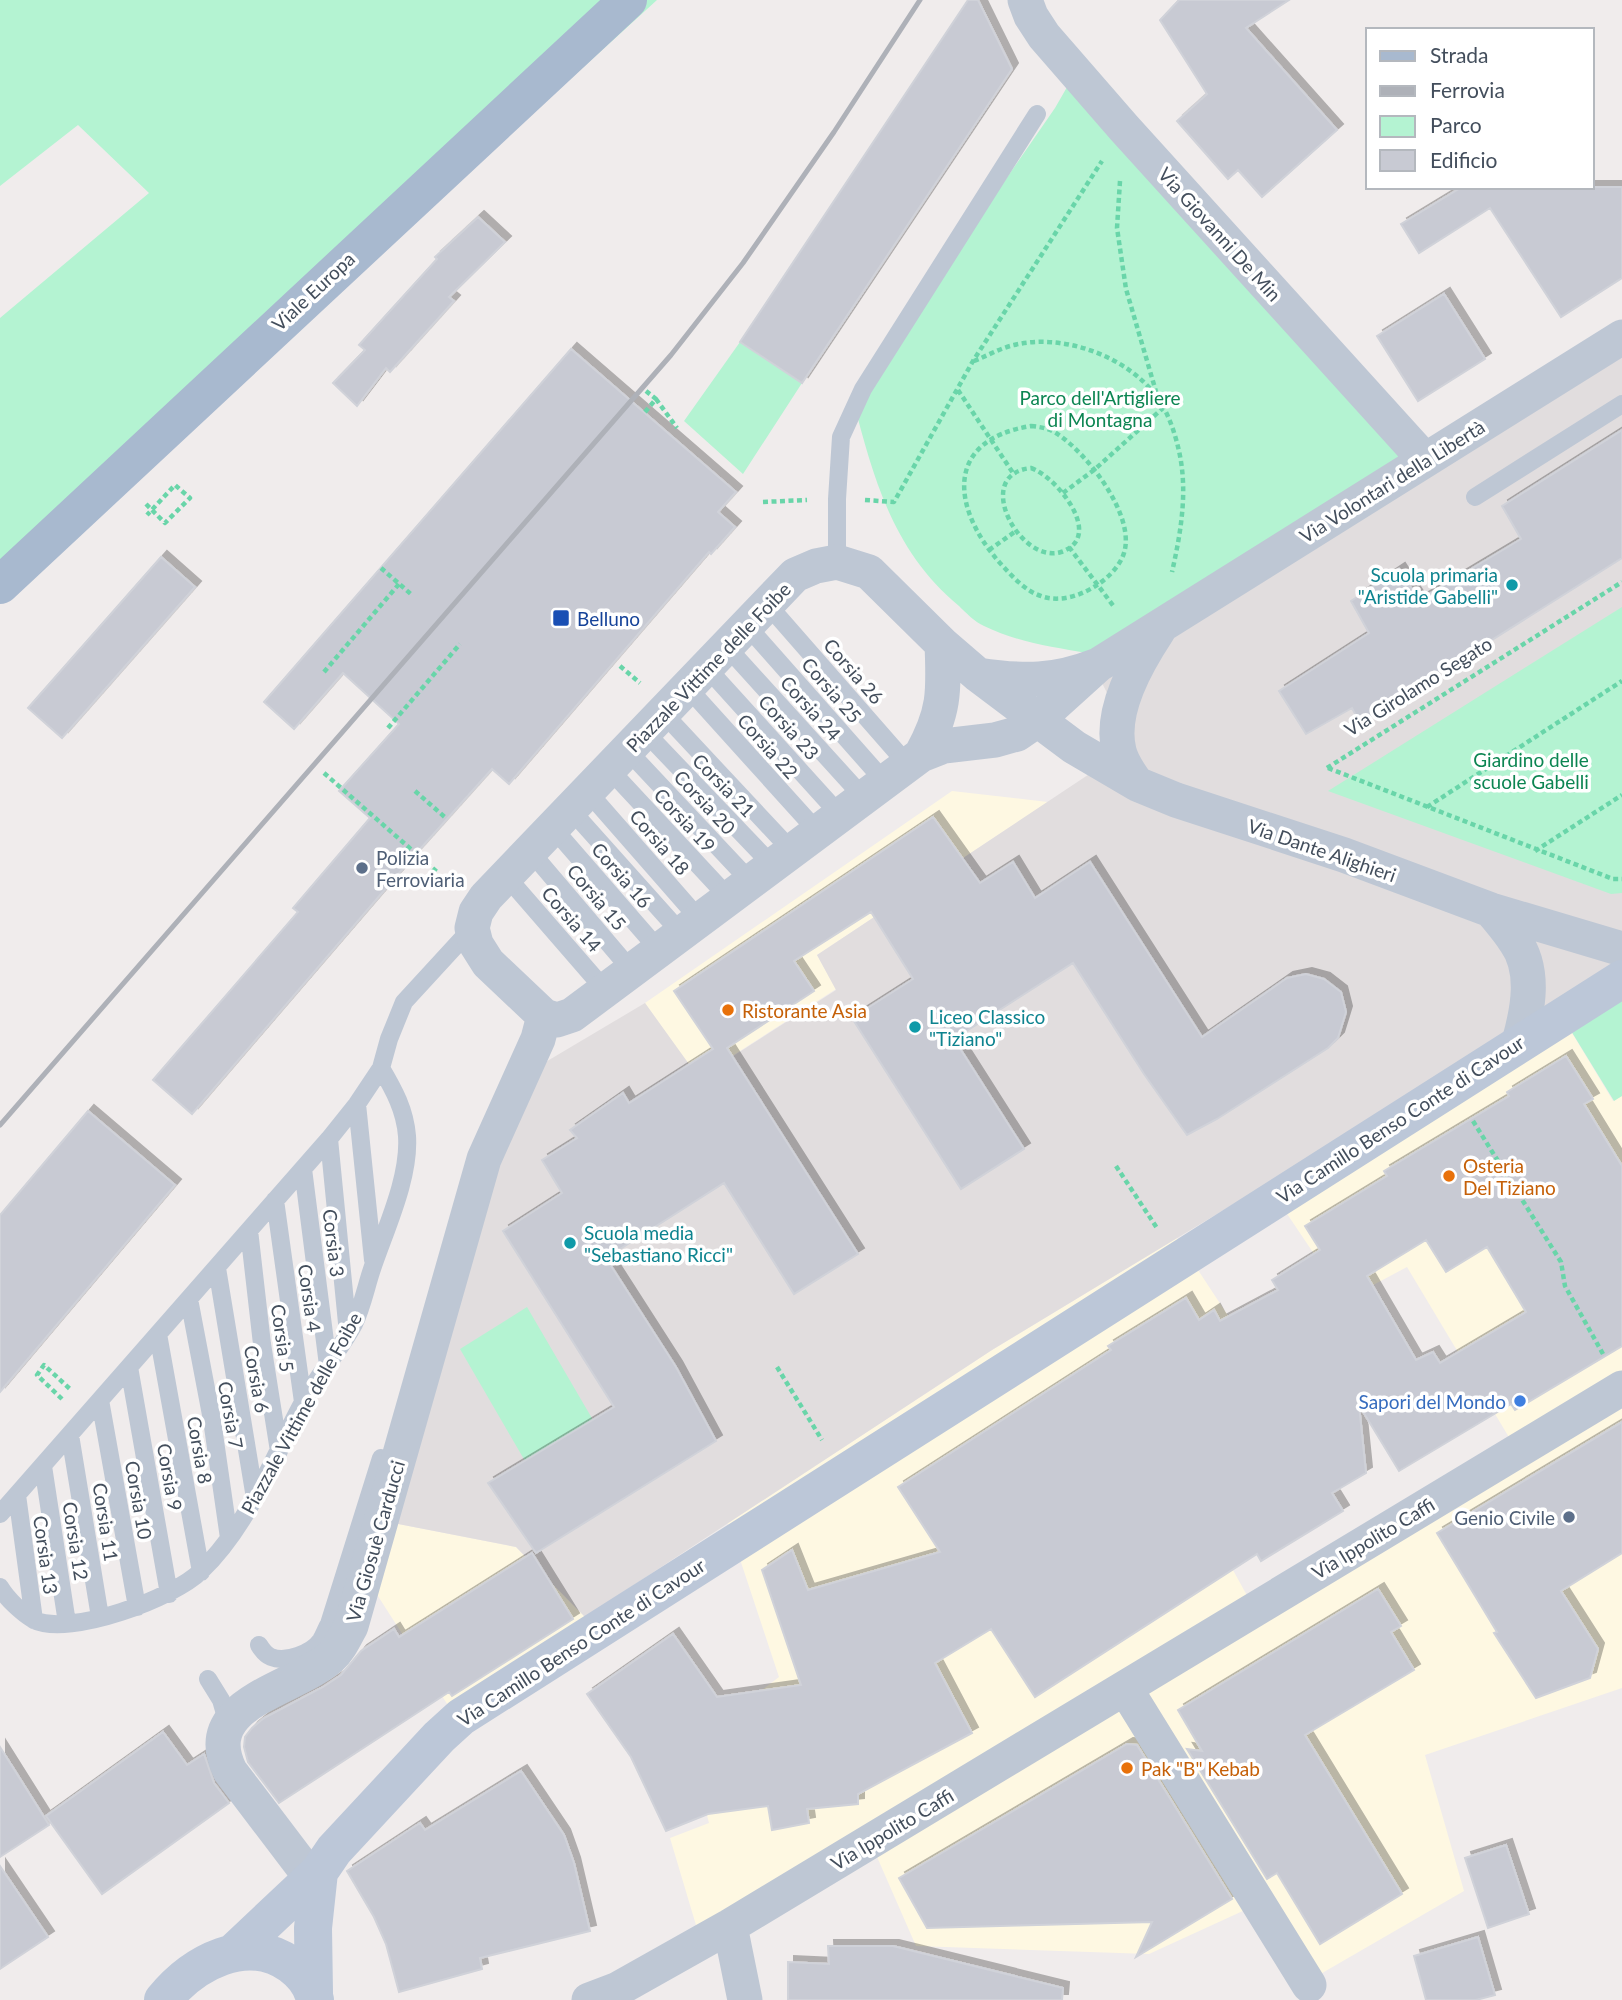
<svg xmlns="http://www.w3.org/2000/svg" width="1622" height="2000" viewBox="0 0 1622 2000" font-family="Lato,sans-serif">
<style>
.commercial{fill:#fef8e2}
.education{fill:#e1ddde}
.green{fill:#b4f3d2}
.building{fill:#c8cad3;stroke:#d0d2d9;stroke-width:2;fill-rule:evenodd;filter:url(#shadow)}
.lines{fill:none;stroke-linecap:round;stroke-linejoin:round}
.path{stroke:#69d5a9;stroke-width:4.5;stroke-dasharray:5 3.5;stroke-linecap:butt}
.lane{stroke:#bec7d4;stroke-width:18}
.street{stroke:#bec7d4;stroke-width:35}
.secondary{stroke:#bcc7d8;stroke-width:38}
.primary{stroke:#a8b9cf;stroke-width:38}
.rail{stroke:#aeb1b8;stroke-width:5}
.culture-dot{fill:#0f9aa8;stroke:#fff;stroke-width:2.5}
.transit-dot{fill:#1a4fb4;stroke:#fff;stroke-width:2.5}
.service-dot{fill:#5c6f8a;stroke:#fff;stroke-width:2.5}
.food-dot{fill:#e8710a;stroke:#fff;stroke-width:2.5}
.shop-dot{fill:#3f7fe0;stroke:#fff;stroke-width:2.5}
.labels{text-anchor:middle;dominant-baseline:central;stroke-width:7;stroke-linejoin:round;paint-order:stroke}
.street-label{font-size:19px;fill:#434e5c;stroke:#fff}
.park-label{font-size:19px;fill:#0c8552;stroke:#fff}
.culture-label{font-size:19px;fill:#0d838f;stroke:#fff;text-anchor:start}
.transit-label{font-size:19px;fill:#164399;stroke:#fff;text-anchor:start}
.service-label{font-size:19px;fill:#4e5e75;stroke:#fff;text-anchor:start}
.food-label{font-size:19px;fill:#c56008;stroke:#fff;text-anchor:start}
.shop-label{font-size:19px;fill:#366cbe;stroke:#fff;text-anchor:end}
</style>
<defs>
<filter id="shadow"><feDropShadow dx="6" dy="-6" stdDeviation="0" flood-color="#0004"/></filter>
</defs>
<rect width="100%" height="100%" fill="#f0ecec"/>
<!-- commercial -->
<path class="commercial" d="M952,791L1048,802L817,955L836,989L698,1078L645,1003Z
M1557,1008L1613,1101L1622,1096V1688L1425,1755L1464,1891L1317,1976L1269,1899L1149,1954L916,1946L874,1850L704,1952L670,1838L709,1823L689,1746L779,1677L728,1523L992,1350L1177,1238L1265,1372L1186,1485L1260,1619L1522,1459L1407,1267L1345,1300L1267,1184Z
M388,1522L516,1547L585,1617L460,1724L376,1593Z"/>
<!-- education -->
<path class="education" d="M1622,328V969L992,1350L585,1617L516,1547L388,1522L517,1079L645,1003L699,1078L836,990L817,955L1133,745L1087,653Z"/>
<!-- green -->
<path class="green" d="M0,0H657L0,599V318L149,193L78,125L0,186Z
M1074,75L1425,452L1087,653C1052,647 1017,642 984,626C975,622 966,613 959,606C893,551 874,480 853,400L1055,108Z
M740,342L802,383L743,474L684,421Z
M1622,607V893L1611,894L1328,791Z
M1622,969V1096L1614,1101L1557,1008Z
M527,1307L593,1420L525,1461L460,1349Z"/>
<!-- building -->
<path class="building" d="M968,0H978L1012,69L802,383L740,342Z
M1179,0H1289L1246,28L1337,130L1262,197L1238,170L1228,179L1177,121L1207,94L1160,20Z
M1462,187H1622V278L1561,317L1490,208L1419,253L1401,224Z
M478,217L505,242L449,297L454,301L390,372L386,368L357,406L333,383L365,350L359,345L437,259L435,257Z
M1444,294L1485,359L1418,401L1377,336Z
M571,349L736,492L718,512L735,527L711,554L709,552L509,784L492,769L412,858L192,1114L153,1080L298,912L293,908L370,818L339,791L399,724L343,673L294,729L264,702Z
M1622,430V558L1360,723L1352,708L1306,734L1279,691L1369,633L1351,601L1399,569L1419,600L1521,539L1502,506Z
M161,557L195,587L62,738L28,708Z
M933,817L980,883L1013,862L1035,898L1090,862L1202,1037L1287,978L1306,974L1324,979L1341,992L1346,1012L1338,1038L1328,1048L1217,1119L1187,1135L1144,1074L1073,963L954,1039L1024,1149L961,1189L852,1018L913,979L871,912L794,961L814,991L727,1048L858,1254L794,1294L724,1183L606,1258L676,1367L716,1441L536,1553L488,1483L614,1407L503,1231L562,1193L542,1160L577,1138L570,1130L623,1093L629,1103L713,1049L674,991Z
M1566,1056L1593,1099L1584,1104L1622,1166V1346L1515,1410L1511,1404L1399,1471L1359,1405L1366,1473L1332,1493L1343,1511L1261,1561L1257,1554L1035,1697L991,1629L935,1663L972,1733L858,1794V1804L807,1809L809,1823L772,1830L768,1806L708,1814L666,1831L631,1757L587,1694L673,1634L717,1697L801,1685L762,1570L792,1550L808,1590L940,1552L898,1487L1111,1350L1108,1346L1186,1298L1199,1320L1214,1310L1220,1321L1278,1290L1272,1280L1320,1250L1305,1226L1387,1176L1384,1171L1509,1096L1507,1092ZM1426,1240L1446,1272L1487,1247L1526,1312L1440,1363L1433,1352L1416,1360L1367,1276Z
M88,1111L175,1185L0,1392V1215Z
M1622,1422V1553L1561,1591L1598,1649L1590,1678L1536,1698L1494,1633L1497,1632L1437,1533Z
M532,1553L573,1619L452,1696L449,1692L279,1803L248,1762L244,1747L245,1737L252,1728L264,1718L323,1687L341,1675L361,1651L394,1629L399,1637Z
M1378,1589L1401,1626L1391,1632L1414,1670L1305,1735L1402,1894L1320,1944L1277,1873L1267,1879L1187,1749L1202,1751L1178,1710Z
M163,1732L187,1765L204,1754L214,1783L229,1803L102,1894L46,1816Z
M1127,1744L1137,1745L1232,1899L1136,1957L1152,1922L927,1928L899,1878Z
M0,1747L49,1825L0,1857Z
M521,1771L564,1835L574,1863L590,1931L480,1958L482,1969L399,1992L386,1944L374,1917L347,1871L420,1823L425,1830Z
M1506,1845L1529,1914L1488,1928L1465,1858Z
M0,1866L48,1937L0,1969Z
M1478,1937L1495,1995L1476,2000H1426L1414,1956Z
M828,1946H893L1063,1988L1062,2000H788V1962L829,1964Z"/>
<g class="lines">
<!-- path -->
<path class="path" d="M1120,181L1117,228L1126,289L1157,395
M974,361C987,356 1000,348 1014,345C1063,333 1127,356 1157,397C1168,412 1175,433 1179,451C1188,491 1181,532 1172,572
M958,390L1013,473
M646,391L656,399
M645,412L656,399L677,428
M1031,426C1040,427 1048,428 1056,433C1086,452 1136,515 1124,553C1120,566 1108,578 1097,585C1082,595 1060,603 1041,596C1025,591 1012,576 1000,563C952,509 943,440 1031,426Z
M1031,468C1056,476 1106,537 1061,552C1020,565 971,474 1031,468Z
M1063,493L1094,470L1163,408
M865,500L894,502L973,361L1102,161
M763,502L807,500
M146,504L165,523L190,498L175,485L147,515
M1069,547L1115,608
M989,550L1016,531
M381,568L412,595
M620,666L640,683
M324,672L399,584
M388,728L460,644
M1327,768L1622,582
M1328,768L1613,879H1622
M324,773L437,872
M415,791L447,819
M1427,807L1622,681
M1535,851L1622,795
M1473,1121L1561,1262L1565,1286L1603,1354
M1116,1166L1157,1228
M777,1367L822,1440
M62,1399L37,1375L44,1365L70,1389"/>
<!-- lane -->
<path class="lane" d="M1475,497L1622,404
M837,562V499L841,437L863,389L1037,114
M768,605L908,765
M747,626L885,782
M727,647L864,798
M707,668L840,815
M688,688L818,832
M664,714L792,851
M645,732L773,866
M628,751L751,882
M610,770L729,898
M588,792L700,920
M571,810L681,933
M553,828L659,950
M530,851L632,971
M506,876L605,990
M357,1104L373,1260
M329,1139L348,1333
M303,1169L328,1365
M275,1200L303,1402
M249,1230L262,1344L279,1451
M217,1268L255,1498
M189,1299L212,1420L229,1538
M158,1334L201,1572
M129,1367L169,1594
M100,1400L137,1607
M70,1435L100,1617
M43,1466L67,1623
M17,1495L34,1620
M0,1514L329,1139L357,1104L381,1068L389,1039L404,1002L472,928
M0,1587C7,1599 22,1613 34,1620C70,1637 174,1598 201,1571C249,1525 271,1461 302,1404C317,1376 339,1352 354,1324C362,1307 366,1287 372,1269C385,1230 410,1178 407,1136C405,1110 394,1090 381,1068
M259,1645C262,1650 266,1655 271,1657C286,1663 312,1653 321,1640C324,1635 326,1629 329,1624L381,1458
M208,1679L221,1700L228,1724"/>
<!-- street -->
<path class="street" d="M1025,0L1031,16L1044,36L1124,128L1425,460
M1098,665L1036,721L1017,734L995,740L944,746L921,755L572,1015L557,1020L544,1016L488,963L476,944L472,928L476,912L486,897L795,575L816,566L837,562L869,572L942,644L978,675L1074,747L1137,784L1176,800L1344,855L1491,910L1622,949
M978,675C1025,682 1054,682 1098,665L1622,337
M921,755C945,712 944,692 942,644
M1137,784C1130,774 1122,764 1119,751C1109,711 1137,663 1158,631
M1491,910C1499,920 1508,930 1515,941C1536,970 1528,1010 1519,1042
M1125,1688L1309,1985
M312,1879L230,1771C197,1703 291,1691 330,1658C340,1649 345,1637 351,1626L484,1159L538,1039L544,1016
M730,1926L745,2000
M589,2000L618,1989L730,1926L1622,1388"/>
<!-- secondary -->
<path class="secondary" d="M234,1952L319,1872L334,1850L439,1737L461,1717L1622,979
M314,1993L313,1928L319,1872
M163,2000C193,1963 247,1933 291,1965C303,1974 312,1985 315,2000"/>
<!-- primary -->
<path class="primary" d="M0,585L628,0"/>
<!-- rail -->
<path class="rail" d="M0,1125L671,355L743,263L834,132L920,0"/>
</g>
<!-- markers -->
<g class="culture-dot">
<circle cx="1512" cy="585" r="7"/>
<circle cx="915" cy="1027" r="7"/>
<circle cx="570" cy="1243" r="7"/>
</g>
<rect class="transit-dot" x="552" y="609" width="18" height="18" rx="3.5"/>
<g class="service-dot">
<circle cx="362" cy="868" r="7"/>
<circle cx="1569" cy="1517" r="7"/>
</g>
<g class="food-dot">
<circle cx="728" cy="1010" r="7"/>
<circle cx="1449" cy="1176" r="7"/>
<circle cx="1127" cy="1768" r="7"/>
</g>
<circle class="shop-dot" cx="1520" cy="1401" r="7"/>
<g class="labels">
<!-- street labels -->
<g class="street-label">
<text transform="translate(1220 234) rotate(48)">Via Giovanni De Min</text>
<text transform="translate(313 291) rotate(-43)">Viale Europa</text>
<text transform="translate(1392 481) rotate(-32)">Via Volontari della Libertà</text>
<text transform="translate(708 667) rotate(-46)">Piazzale Vittime delle Foibe</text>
<text transform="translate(854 671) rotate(49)">Corsia 26</text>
<text transform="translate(1418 686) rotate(-32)">Via Girolamo Segato</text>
<text transform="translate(832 690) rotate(49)">Corsia 25</text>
<text transform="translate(811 708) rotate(48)">Corsia 24</text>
<text transform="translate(789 727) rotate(48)">Corsia 23</text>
<text transform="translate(768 746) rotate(48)">Corsia 22</text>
<text transform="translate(724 785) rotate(46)">Corsia 21</text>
<text transform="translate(705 802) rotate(47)">Corsia 20</text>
<text transform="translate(685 820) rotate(47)">Corsia 19</text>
<text transform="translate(660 842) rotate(49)">Corsia 18</text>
<text transform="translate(1322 850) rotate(19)">Via Dante Alighieri</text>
<text transform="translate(622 875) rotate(49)">Corsia 16</text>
<text transform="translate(597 897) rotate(50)">Corsia 15</text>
<text transform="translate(572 919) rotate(49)">Corsia 14</text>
<text transform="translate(1400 1119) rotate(-33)">Via Camillo Benso Conte di Cavour</text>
<text transform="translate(334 1243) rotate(83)">Corsia 3</text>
<text transform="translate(310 1298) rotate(82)">Corsia 4</text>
<text transform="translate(283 1338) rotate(82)">Corsia 5</text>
<text transform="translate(257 1379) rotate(80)">Corsia 6</text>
<text transform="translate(301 1413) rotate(-61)">Piazzale Vittime delle Foibe</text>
<text transform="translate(231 1415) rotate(80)">Corsia 7</text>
<text transform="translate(200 1450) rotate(80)">Corsia 8</text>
<text transform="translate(170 1477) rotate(80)">Corsia 9</text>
<text transform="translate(139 1500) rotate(80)">Corsia 10</text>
<text transform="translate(106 1522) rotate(81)">Corsia 11</text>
<text transform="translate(1373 1538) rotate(-31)">Via Ippolito Caffi</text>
<text transform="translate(76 1541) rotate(81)">Corsia 12</text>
<text transform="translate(375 1541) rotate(-74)">Via Giosuè Carducci</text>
<text transform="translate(46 1555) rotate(82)">Corsia 13</text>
<text transform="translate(581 1642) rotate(-33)">Via Camillo Benso Conte di Cavour</text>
<text transform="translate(892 1829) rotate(-31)">Via Ippolito Caffi</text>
</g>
<!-- park labels -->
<g class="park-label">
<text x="1100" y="397">Parco dell'Artigliere<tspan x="1100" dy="22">di Montagna</tspan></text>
<text x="1531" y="759">Giardino delle<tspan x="1531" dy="22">scuole Gabelli</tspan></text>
</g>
<!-- culture labels -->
<g class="culture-label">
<text x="1498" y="574" text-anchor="end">Scuola primaria<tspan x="1498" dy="22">"Aristide Gabelli"</tspan></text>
<text x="929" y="1016">Liceo Classico<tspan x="929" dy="22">"Tiziano"</tspan></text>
<text x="584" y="1232">Scuola media<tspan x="584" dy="22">"Sebastiano Ricci"</tspan></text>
</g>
<!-- transit labels -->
<g class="transit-label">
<text x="577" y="618">Belluno</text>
</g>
<!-- service labels -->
<g class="service-label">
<text x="376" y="857">Polizia<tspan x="376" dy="22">Ferroviaria</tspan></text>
<text x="1555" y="1517" text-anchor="end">Genio Civile</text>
</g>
<!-- food labels -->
<g class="food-label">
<text x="742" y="1010">Ristorante Asia</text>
<text x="1463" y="1165">Osteria<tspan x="1463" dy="22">Del Tiziano</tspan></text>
<text x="1141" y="1768">Pak "B" Kebab</text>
</g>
<!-- shop labels -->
<g class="shop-label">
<text x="1506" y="1401">Sapori del Mondo</text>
</g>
</g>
<!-- legend -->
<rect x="1366" y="28" width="228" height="161" fill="#ffffff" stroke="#b4b8be" stroke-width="2"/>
<rect x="1380" y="51" width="35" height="10" fill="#a8b9cf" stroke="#b4b8be" stroke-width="2"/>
<text x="1430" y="63" font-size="21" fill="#434e5c">Strada</text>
<rect x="1380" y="86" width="35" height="10" fill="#aeb1b8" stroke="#b4b8be" stroke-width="2"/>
<text x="1430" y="98" font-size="21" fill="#434e5c">Ferrovia</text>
<rect x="1380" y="116" width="35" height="21" fill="#b4f3d2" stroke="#b4b8be" stroke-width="2"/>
<text x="1430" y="133" font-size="21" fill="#434e5c">Parco</text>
<rect x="1380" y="150" width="35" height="21" fill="#c8cad3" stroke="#b4b8be" stroke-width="2"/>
<text x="1430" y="168" font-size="21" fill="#434e5c">Edificio</text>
</svg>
